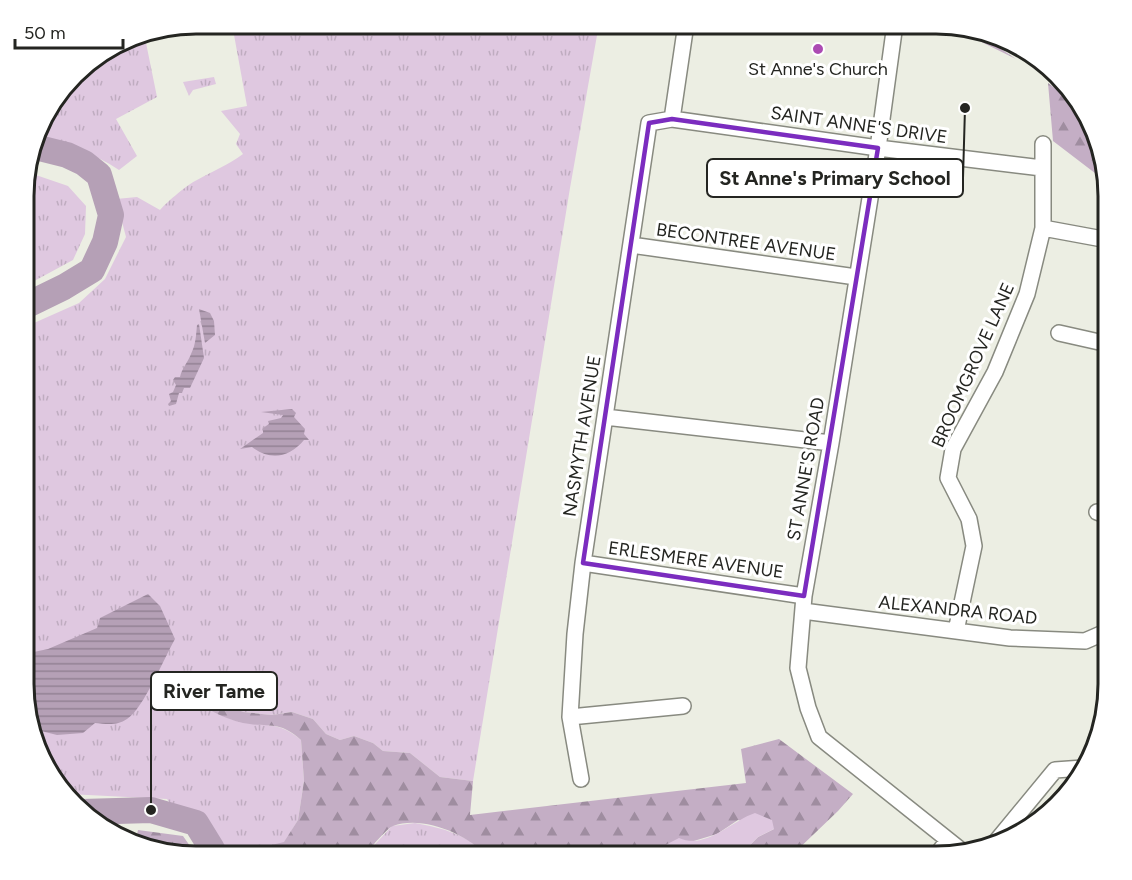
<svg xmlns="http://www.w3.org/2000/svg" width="1132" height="880" viewBox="0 0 1132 880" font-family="Figtree,sans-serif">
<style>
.grass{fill:url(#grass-tufts)}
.forest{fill:url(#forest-firs)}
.park{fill:#dfc8e0}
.water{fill:url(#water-rules)}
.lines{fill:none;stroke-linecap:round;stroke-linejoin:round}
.river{stroke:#b5a0b6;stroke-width:26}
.minor-casing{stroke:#888a80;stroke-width:18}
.minor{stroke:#fff;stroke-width:15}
.marked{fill:none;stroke:#7b2cbf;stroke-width:4.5;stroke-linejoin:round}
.poi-dot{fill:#ac4bb3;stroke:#fff;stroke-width:2}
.labels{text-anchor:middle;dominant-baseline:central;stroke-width:6;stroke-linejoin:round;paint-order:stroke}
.poi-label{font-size:18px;fill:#242521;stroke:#fff}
.street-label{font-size:18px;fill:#242521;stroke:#fff}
.rim{fill:none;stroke:#242521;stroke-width:3}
.leader{fill:none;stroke:#242521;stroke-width:2}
.callout-dot{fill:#242521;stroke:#fff;stroke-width:2}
.callout{fill:#fff;stroke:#242521;stroke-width:2}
.callout-label{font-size:20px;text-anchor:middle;font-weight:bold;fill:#242521}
</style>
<defs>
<pattern id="grass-tufts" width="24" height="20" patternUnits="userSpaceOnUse" patternTransform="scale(1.5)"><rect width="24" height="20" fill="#dfc8e0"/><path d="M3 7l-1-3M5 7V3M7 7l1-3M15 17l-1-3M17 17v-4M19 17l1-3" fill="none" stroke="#bfacc0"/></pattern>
<pattern id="forest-firs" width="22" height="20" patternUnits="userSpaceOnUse" patternTransform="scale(1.5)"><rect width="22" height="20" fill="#c4aec5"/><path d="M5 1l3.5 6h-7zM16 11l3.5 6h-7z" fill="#9f8da0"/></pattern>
<pattern id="water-rules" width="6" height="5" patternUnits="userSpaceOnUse" patternTransform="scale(1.5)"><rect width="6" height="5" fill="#b5a0b6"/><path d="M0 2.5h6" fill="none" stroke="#938294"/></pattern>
</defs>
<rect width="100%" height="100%" fill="#eceee3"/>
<!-- grass -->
<path class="grass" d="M232,24H599L570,188L473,781L440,777L410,753L383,751L373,743L354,736L340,740L326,734L313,719L292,712L272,715L243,712L208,695L196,685L187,695C202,704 217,715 234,720C261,728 277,719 301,740L304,781L298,820L284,843L259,848L212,849L196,823L181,819L167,799L68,794L42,760L24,695L25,327L79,303L105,279L126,237L116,199L137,197L160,210C168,201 187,185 197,180C213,171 228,165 243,154L236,144L240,134L221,111L247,106Z
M141,33H144L157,97L116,119L137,156L119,170C94,153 67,145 37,140L47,111L83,67Z
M214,77L216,84L193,90L189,96L183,82Z
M33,174L68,186L86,206L85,234L73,260L25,286L26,175Z
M415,823C442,828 468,834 486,856H364L392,826Z"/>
<!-- forest -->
<path class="forest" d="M947,25L973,30L1016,59Z
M1048,83L1080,107L1090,121L1104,180L1053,141Z
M184,683L196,685L208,695L243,712L272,715L292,712L313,719L326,734L340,740L354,736L373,743L383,751L410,753L440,777L473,781L470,815L746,783L741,749L779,739L853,794L838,811L791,856H739L758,837L774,829L738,820L717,834L644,856H612L607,852L595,850L592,856H486C468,834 422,815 393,826C386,829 370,849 364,856H213L212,849L259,848L284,842L298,820L304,781L301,740C279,720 269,728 243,723C224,719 193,703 181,689Z
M138,830L183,836L197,856H186L135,844Z"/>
<!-- park -->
<path class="park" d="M755,813L772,820L774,829L758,837L739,856H644L679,838C706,850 731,821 755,813Z"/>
<!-- water -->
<path class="water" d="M199,309L210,313L214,321L215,335L205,343Z
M199,324L204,358L190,388H184L182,393H179L176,404L169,406L168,404L171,401L169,394L173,392L176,385L173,380L175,377H180C182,368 188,362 191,354C196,344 196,335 197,325Z
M292,409L296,413L294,417L305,429L304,434L309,440H304C289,458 270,461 252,447L240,449L263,433V428L269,424L268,421L281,418L283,415L261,412Z
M148,594L160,606L175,639C164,658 144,708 127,719C117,726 106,724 95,723L83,733L57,735L33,729L24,695V654L48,649L97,628L100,618Z"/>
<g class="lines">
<!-- river -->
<path class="river" d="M25,306L64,287L92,270L105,242L111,215L99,175L84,163L67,155L35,147
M82,812L151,810L196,823L212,849L213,856"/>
<defs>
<path id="minor" d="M895,24L878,148L831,443L804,596L798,668L808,708L819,737L962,851
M672,119L686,24
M1043,228L1108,240
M631,245L856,277
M1059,333L1108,344
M605,417L831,443
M1097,512L1108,516
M583,563L804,596
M803,611L1010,638L1085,641L1108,631
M956,631L974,546L969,519L948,478L953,449L995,372L1027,294L1043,228V144
M570,717L683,706
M581,779L570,717L575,634L583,563L649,123L672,119L878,148L1042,168
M994,844L1055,770L1083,768
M936,856L948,840"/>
</defs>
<!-- minor casing -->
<use href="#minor" class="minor-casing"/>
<!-- minor -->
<use href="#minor" class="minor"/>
</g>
<!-- marked area -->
<path class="marked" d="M672,119L878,148L804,596L583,563L649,123Z"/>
<!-- markers -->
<circle class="poi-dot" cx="818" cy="49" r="6"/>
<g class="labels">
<!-- poi labels -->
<g class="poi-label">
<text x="818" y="69">St Anne's Church</text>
</g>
<!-- street labels -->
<g class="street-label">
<text transform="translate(859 125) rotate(8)">SAINT ANNE'S DRIVE</text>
<text transform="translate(746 242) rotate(8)">BECONTREE AVENUE</text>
<text transform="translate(973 365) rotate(-66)">BROOMGROVE LANE</text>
<text transform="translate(582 436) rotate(-81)">NASMYTH AVENUE</text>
<text transform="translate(806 469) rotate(-80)">ST ANNE'S ROAD</text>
<text transform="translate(696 560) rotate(8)">ERLESMERE AVENUE</text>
<text transform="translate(958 610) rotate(6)">ALEXANDRA ROAD</text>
</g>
</g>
<!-- crop -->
<path d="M0 0H1132V880H0ZM196 34H936A162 162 0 0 1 1098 196V684A162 162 0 0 1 936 846H196A162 162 0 0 1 34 684V196A162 162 0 0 1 196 34Z" fill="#fff" fill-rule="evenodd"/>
<path class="rim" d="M196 34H936A162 162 0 0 1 1098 196V684A162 162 0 0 1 936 846H196A162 162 0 0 1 34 684V196A162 162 0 0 1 196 34Z"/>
<!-- callouts -->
<path class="leader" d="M965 108L963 178M151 810L151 691"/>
<g class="callout-dot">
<circle cx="965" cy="108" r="6"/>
<circle cx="151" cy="810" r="6"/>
</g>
<g class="callout">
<rect x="707" y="159" width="256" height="38" rx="6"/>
<rect x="151" y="672" width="126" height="38" rx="6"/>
</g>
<g class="callout-label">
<text x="835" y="185">St Anne's Primary School</text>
<text x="214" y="698">River Tame</text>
</g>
<!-- scale -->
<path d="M15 39v9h108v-9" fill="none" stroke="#242521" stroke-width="3"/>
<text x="24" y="39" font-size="18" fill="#242521" stroke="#ffffff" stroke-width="4.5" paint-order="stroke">50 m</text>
</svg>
